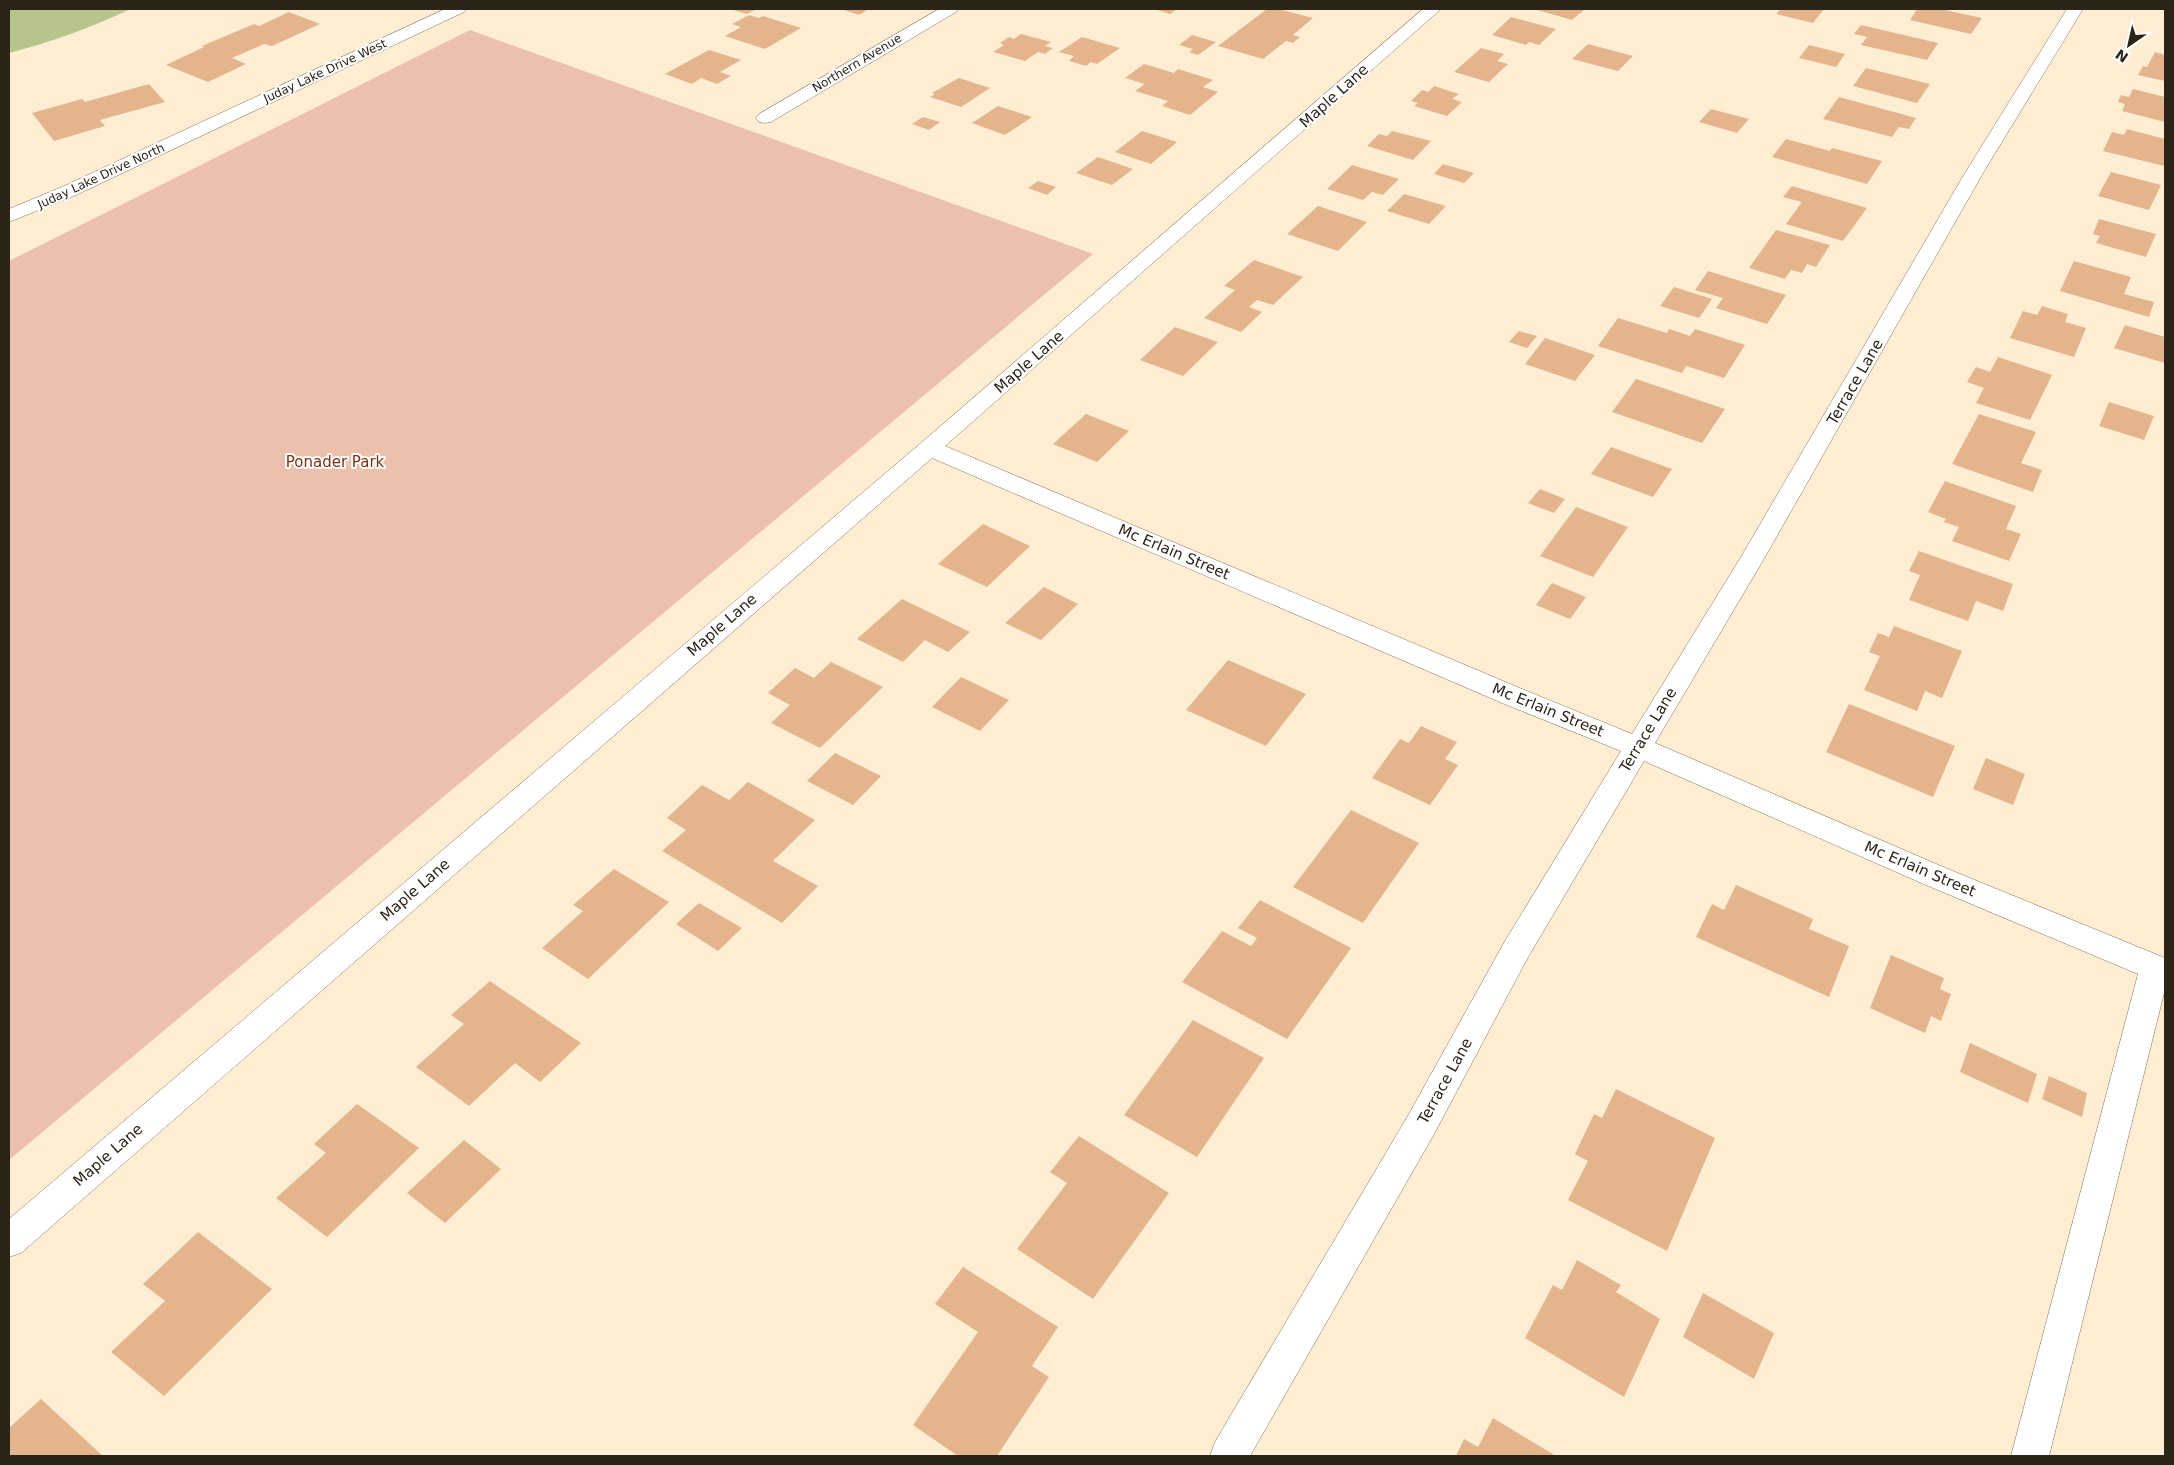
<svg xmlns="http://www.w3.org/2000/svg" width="2174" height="1465" viewBox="0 0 2174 1465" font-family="'DejaVu Sans',sans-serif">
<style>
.green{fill:#edc0ae}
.water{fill:#b7c58d}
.building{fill:#e4b58d}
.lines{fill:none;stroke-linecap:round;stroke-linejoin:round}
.minor-casing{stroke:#827153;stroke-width:1}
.minor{fill:#fff;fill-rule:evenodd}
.labels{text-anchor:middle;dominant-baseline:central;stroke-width:4;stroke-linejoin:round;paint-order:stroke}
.far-street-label{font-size:12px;fill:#2b2417;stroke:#fff}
.street-label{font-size:15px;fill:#2b2417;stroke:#fff}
.park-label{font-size:15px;fill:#773111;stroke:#fff}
</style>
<rect width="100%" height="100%" fill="#fdedd3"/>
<!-- green -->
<path class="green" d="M470,30L1093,254L9,1160V261Z"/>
<!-- water -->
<path class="water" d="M9,9H130C91,28 51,42 9,53Z"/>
<!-- building -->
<path class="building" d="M730,9H757L747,14Z
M841,9H869L859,15Z
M1154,9H1177L1170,14Z
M1267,9H1278L1313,18L1293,35L1300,37L1293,43L1286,41L1263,59L1218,46Z
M1534,9H1585L1572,20Z
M1781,9H1824L1813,23L1776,14Z
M1917,9H1940L1982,18L1971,34L1910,20Z
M289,12L320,24L272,46L264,44L232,58L246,64L208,82L166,65L204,47L202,46L254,24L259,26Z
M749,15L759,18L763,16L801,28L765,49L725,36L741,27L732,24Z
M1511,17L1556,29L1539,45L1529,42L1526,45L1492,35Z
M1861,25L1938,43L1927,60L1861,45L1867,37L1854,34Z
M1021,34L1051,42L1045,46L1053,48L1045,54L1038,52L1025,61L993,52L1004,45L1000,43L1009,37L1014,39Z
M1192,35L1216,42L1198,55L1189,52L1193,49L1179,45Z
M1082,37L1120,48L1097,64L1091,62L1086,66L1069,61L1074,56L1059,52Z
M1588,44L1633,56L1618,71L1572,59Z
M1809,45L1845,54L1836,67L1799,58Z
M1481,48L1504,54L1497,61L1508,64L1489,82L1454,72Z
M709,50L741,60L720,72L731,76L717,84L701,78L692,84L665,74Z
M2155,52L2165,55V81L2138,75L2143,66L2147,67Z
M1144,64L1174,73L1178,69L1213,80L1203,87L1218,92L1190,115L1162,106L1168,101L1135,91L1145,84L1125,78Z
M1866,68L1930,84L1917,103L1853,86Z
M959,78L990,88L961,107L930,97L935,94L932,93Z
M149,84L165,102L100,120L105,126L54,141L32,113L82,99L85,102Z
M1434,86L1459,94L1452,99L1462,102L1447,116L1414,106L1418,103L1411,101L1422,90L1428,92Z
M2133,89L2165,97V122L2122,111L2125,104L2118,102L2121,95L2129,97Z
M1839,97L1916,118L1909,129L1899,127L1892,137L1823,119Z
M998,106L1032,117L1005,135L972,123Z
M1711,109L1749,119L1737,133L1699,122Z
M923,117L940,122L929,130L912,124Z
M2127,129L2165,139L2164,166L2103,151L2112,132L2124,135Z
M1142,131L1177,142L1151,164L1115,152Z
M1392,131L1431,141L1413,160L1367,146L1379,134L1387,136Z
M1786,139L1830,151L1832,148L1882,161L1867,184L1772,157Z
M1098,157L1133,169L1112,185L1076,173Z
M1443,164L1474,173L1464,183L1434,174Z
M1352,165L1399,179L1383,195L1372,192L1363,200L1327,189Z
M2111,172L2161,185L2149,210L2098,196Z
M1038,181L1056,187L1047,195L1028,188Z
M1792,186L1867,208L1843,241L1786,224L1802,202L1783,197Z
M1404,194L1446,206L1429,224L1387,211Z
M1318,206L1367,222L1338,251L1287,234Z
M2099,219L2156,234L2146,257L2096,243L2100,236L2093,234Z
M1776,230L1830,245L1816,267L1807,264L1802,273L1791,270L1785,279L1749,268Z
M1254,260L1303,277L1273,305L1257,300L1249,307L1262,312L1241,332L1204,318L1235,290L1224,286Z
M2074,261L2131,277L2124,294L2154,302L2149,317L2060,291Z
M1708,271L1786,295L1767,324L1716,308L1723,298L1695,290Z
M1674,287L1712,299L1699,318L1660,306Z
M2042,306L2068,314L2065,322L2086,328L2074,357L2010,338L2023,311L2037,315Z
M1618,318L1667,333L1669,329L1690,336L1695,329L1745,345L1724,378L1686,366L1682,373L1598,346Z
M2125,325L2165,337V363L2114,348Z
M1175,327L1218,342L1183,376L1140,360Z
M1519,331L1537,336L1527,348L1509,342Z
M1545,338L1595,355L1575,381L1525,364Z
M1998,357L2052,375L2030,420L1976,403L1984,388L1967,382L1976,367L1990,372Z
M1636,379L1725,409L1702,443L1612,412Z
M2109,402L2154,416L2144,440L2099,426Z
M1086,414L1129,431L1097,462L1053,444Z
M1979,414L2036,432L2021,463L2042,470L2033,492L1952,464Z
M1611,447L1672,469L1653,497L1591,474Z
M1945,481L2016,506L2006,529L2021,534L2009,561L1952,541L1959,527L1944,522L1946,519L1928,512Z
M1540,489L1565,499L1554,513L1528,503Z
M1576,507L1628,527L1593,577L1540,556Z
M983,524L1030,546L987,587L938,564Z
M1919,551L2013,584L2003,611L1976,601L1968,621L1909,600L1920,575L1909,571Z
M1552,583L1586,597L1570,619L1536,605Z
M1044,587L1078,604L1041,640L1005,623Z
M902,599L970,632L948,652L925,640L903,662L857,639Z
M1894,626L1962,651L1942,698L1925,691L1917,711L1864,690L1880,656L1869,652L1878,633L1889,637Z
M1228,660L1306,694L1266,746L1186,710Z
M831,662L883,687L820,748L771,723L790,705L768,693L795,668L814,678Z
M961,677L1009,700L980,731L932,707Z
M1849,704L1955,746L1933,797L1826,752Z
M1421,726L1457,742L1445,759L1458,765L1430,805L1372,778L1400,739L1409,743Z
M835,753L881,776L853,805L807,781Z
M1986,758L2025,774L2013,805L1973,789Z
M748,782L815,820L773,861L818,886L782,923L662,851L686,830L667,818L702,785L729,800Z
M1351,810L1419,843L1363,923L1293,887Z
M614,869L669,902L588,979L542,948L583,911L573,905Z
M1736,885L1813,919L1809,929L1849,946L1829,997L1696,937L1712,904L1724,910Z
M1260,900L1351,948L1287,1039L1182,982L1222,931L1251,946L1257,938L1238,928Z
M699,903L742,928L718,951L676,924Z
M1891,955L1944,978L1940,989L1951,994L1941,1021L1931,1016L1925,1033L1870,1008Z
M490,981L581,1043L540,1082L515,1063L469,1106L416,1067L464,1024L451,1015Z
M1193,1020L1264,1058L1197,1157L1124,1115Z
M1970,1043L2037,1074L2028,1103L1960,1072Z
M2049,1076L2087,1093L2082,1117L2042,1099Z
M1616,1089L1715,1138L1667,1251L1568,1200L1588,1161L1575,1154L1594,1114L1602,1118Z
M357,1104L419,1148L327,1237L276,1198L326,1153L314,1144Z
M1079,1136L1169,1193L1093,1299L1017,1249L1067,1183L1050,1172Z
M464,1140L501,1169L445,1223L407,1193Z
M198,1232L272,1289L164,1396L111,1352L165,1301L143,1284Z
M1577,1260L1621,1285L1616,1292L1660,1319L1624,1397L1525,1338L1553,1285L1562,1290Z
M963,1267L1058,1327L1032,1366L1049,1377L997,1456H958L913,1425L978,1332L935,1304Z
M1703,1293L1774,1333L1754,1379L1683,1337Z
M41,1399L103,1456H9V1428Z
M1493,1418L1556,1456H1456L1464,1439L1478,1447Z"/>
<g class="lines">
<defs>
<path id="minor" d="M445,9H466L464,12L76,195L9,222V209L62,187Z
M939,9H958L956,12L771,122L765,123L759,122L756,118L759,114Z
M1423,9H1441L945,446L1522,689L1632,734L1741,557L1965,173L2067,9H2083L1983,173L1765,557L1655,743L1948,869L2165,958V989L2049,1456H2011L2138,974L1926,885L1644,761L1527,959L1433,1136L1250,1456H1210L1215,1442L1409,1114L1505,941L1621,751L1502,703L932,458L21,1253L9,1257V1219L921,443Z"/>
</defs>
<!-- minor casing -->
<use href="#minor" class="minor-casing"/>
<!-- minor -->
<use href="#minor" class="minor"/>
</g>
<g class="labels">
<!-- far-street labels -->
<g class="far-street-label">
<text transform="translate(857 63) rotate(-31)">Northern Avenue</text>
<text transform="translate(325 71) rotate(-25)">Juday Lake Drive West</text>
<text transform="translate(101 176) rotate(-25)">Juday Lake Drive North</text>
</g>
<!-- street labels -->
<g class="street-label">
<text transform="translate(1334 96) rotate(-42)">Maple Lane</text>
<text transform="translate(1029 362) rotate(-41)">Maple Lane</text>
<text transform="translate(1855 382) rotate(-60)">Terrace Lane</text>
<text transform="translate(1174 552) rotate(23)">Mc Erlain Street</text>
<text transform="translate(722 625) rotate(-41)">Maple Lane</text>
<text transform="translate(1548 710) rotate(22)">Mc Erlain Street</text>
<text transform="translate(1648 730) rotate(-59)">Terrace Lane</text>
<text transform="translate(1920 869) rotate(23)">Mc Erlain Street</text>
<text transform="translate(415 890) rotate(-41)">Maple Lane</text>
<text transform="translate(1445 1081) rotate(-61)">Terrace Lane</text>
<text transform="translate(108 1155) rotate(-41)">Maple Lane</text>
</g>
<!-- park labels -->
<g class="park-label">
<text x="335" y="462">Ponader Park</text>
</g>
</g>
<!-- border -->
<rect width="2174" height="1465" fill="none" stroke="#2b2417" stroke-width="20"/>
<!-- north arrow -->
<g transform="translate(2129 45) rotate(214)" stroke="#ffffff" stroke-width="4" paint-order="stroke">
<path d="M0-4L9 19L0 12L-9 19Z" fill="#2b2417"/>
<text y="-8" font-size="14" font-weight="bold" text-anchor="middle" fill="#2b2417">N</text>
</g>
</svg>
